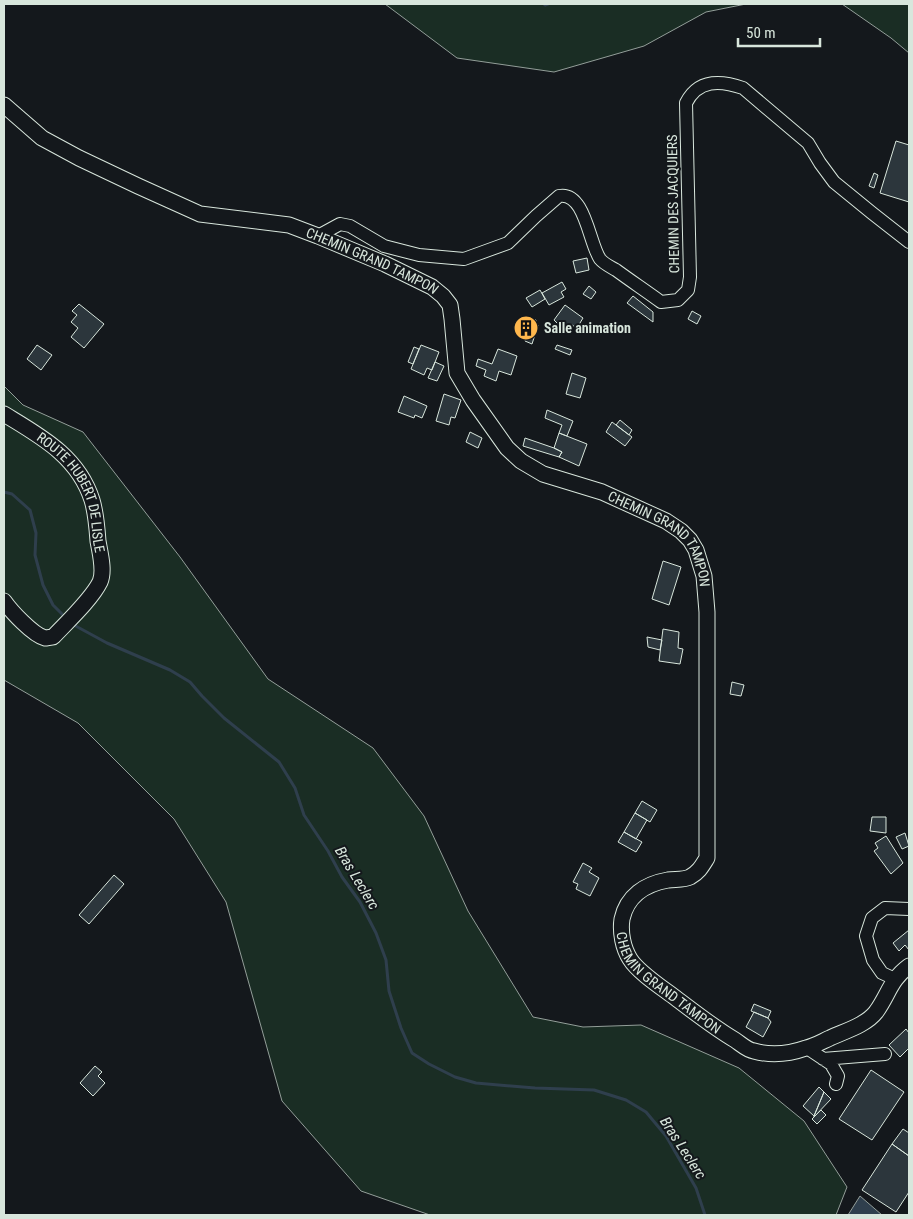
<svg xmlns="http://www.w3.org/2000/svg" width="913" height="1219" viewBox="0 0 913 1219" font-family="'Roboto Condensed',sans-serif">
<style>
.green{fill:#1a2d24;stroke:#939e99}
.water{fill:#2f3f4d;stroke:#939e99}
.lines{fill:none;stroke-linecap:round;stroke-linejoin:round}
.stream{stroke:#2f3f4d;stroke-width:3}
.building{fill:#2c363c;stroke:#d8e6dc}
.minor-casing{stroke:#d8e6dc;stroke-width:14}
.major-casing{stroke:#d8e6dc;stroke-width:17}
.minor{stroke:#14181c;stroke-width:12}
.major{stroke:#14181c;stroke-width:15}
.labels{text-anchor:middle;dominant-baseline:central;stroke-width:4;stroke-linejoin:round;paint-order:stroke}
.street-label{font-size:14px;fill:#d8e6dc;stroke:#14181c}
.poi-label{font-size:14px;font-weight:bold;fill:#d8e6dc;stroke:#14181c;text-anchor:start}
.water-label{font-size:15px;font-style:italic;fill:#d8e6dc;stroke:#14181c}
</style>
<rect width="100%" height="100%" fill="#14181c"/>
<!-- green -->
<path class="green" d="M385,4H746L706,12L644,46L554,72L457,58Z
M842,4H909V53L891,38Z
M4,386L23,405L83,432L180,557L268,679L373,748L424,816L468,911L533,1017L583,1027L641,1025L739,1068L804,1121L847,1187L836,1215H430L361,1191L282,1101L226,902L174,819L78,723L4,680Z"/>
<!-- water -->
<path class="water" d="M860,1196L882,1215H848Z"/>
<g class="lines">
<!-- stream -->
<path class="stream" d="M544,4L545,5L548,4
M4,492L12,494L30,510L36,533L35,555L43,585L53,605L66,618
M72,624L107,643L170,670L190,682L202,696L224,718L279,762L295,788L304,815L328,851L342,877L360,902L376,933L386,960L389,991L401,1028L412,1053L429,1064L455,1077L476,1083L535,1088L594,1090L626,1100L646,1112L666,1136L696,1188L705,1215"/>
</g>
<!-- building -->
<path class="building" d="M896,141L909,145V202L880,193Z
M874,173L878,175L874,188L869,186Z
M587,258L589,270L576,273L573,261Z
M562,282L566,289L561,292L564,297L549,305L542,293Z
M589,286L596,292L591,299L583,294Z
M540,290L545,299L532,307L526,298Z
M633,296L653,312V322L627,303Z
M79,304L104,324L84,348L71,337L78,328L71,322L77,315L72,311Z
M565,305L583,318L577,328L572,325L566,332L554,320Z
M692,311L701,316L697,324L688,319Z
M526,317L536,320L535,324L530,323L527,333L521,332Z
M530,323L538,325L532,344L525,341Z
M37,345L52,355L41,370L27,359Z
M421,345L439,352L432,370L427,368L424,375L411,369Z
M557,345L572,350L570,355L555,349Z
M414,347L419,349L413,364L408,362Z
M498,349L517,356L511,375L499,371L496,381L484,376L486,370L476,366L478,359L492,364Z
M435,362L444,366L437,381L428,378Z
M572,373L586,378L580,398L566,394Z
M444,394L461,400L455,418L451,417L449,425L436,421Z
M404,396L427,406L422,418L415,415L414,418L398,412Z
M547,410L573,421L567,436L559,433L562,425L545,418Z
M620,420L632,430L629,435L616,425Z
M612,422L632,437L625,446L606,432Z
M470,432L482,438L478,448L466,442Z
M559,433L587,444L579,466L559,457L562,452L554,448Z
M525,438L554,448L562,452L559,457L523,446Z
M663,561L681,567L669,605L652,599Z
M663,629L679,632L678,648L683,649L680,664L659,661Z
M647,637L662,640L660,650L648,647Z
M732,682L744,685L741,696L730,694Z
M642,801L657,810L650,822L635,813Z
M635,813L647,820L636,839L624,832Z
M872,817H886V833L870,831Z
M624,832L642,842L636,852L618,842Z
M905,833L909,846L902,849L896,837Z
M886,836L903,863L891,874L874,851L878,848L875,843Z
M583,863L592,868L589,872L599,878L590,896L576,889L578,884L573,882Z
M114,875L124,884L89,924L79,915Z
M909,930V950L905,945L899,951L893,943Z
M754,1004L771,1011L768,1018L751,1011Z
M754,1012L768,1018L771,1022L763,1037L746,1027Z
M906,1029L909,1033V1048L900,1057L889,1045Z
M95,1066L102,1072L98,1076L105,1083L93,1096L80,1083Z
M871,1070L904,1092L872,1140L839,1119Z
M819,1087L824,1092L814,1116L803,1106Z
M824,1092L831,1099L814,1117V1116Z
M821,1110L826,1115L817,1124L812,1119Z
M903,1129L909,1133V1156L892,1144Z
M892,1144L909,1156V1192L896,1212L862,1190Z"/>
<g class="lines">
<defs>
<path id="minor" d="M318,236L340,224L350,226L384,246L419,255L464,259L508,243L536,216L559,196C585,191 589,243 600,259C604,264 611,267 616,270C631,281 646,291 661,302L678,300L688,290L690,277L686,103C698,79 720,80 743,88L808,143L820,163L834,182L872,213L909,242
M895,979L882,973L873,960L866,936L872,918L885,908L909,909
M807,1048L831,1064L838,1076L836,1084
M823,1059L885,1054"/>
<g id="major">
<path id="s1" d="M4,105L42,138L79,158L138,186L200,214L289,225L318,236L385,264L432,287L443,296L450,305L452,319L457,373L473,400L507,448L521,461L543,474L602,492L666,521L681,531L690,540L696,550L704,576L707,612V858C702,866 699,872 690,877C684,880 675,879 668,880C645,884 627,896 622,919C620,932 623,948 630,959C638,972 661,987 673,996C693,1011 713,1027 735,1040C741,1044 747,1050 754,1051C772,1056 789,1054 806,1048C815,1046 823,1041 830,1038C845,1031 866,1025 876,1012C889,994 890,980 909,966"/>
<path id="s2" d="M4,414C40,436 78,456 92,500C96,513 97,527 98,541C100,553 105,571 100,582C91,600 67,622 53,637C50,637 47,638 45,638C33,635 11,611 4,601"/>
</g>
</defs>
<!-- minor casing -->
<use href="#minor" class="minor-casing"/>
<!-- major casing -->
<use href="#major" class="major-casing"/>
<!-- minor -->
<use href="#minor" class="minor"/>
<!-- major -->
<use href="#major" class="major"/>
</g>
<!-- icons -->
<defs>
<symbol id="building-disc" viewBox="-11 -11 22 22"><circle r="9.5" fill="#ffb74d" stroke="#14181c"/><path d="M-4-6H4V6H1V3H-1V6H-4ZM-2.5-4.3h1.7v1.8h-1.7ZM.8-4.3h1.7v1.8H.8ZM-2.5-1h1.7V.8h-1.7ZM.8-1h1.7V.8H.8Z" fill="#111"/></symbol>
</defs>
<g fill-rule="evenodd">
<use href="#building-disc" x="512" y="314" width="28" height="28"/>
</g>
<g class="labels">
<!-- street labels -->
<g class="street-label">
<text transform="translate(673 204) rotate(-91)">CHEMIN DES JACQUIERS</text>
<text stroke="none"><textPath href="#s1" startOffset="406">CHEMIN GRAND TAMPON</textPath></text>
<text stroke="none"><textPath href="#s2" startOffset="110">ROUTE HUBERT DE LISLE</textPath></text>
<text stroke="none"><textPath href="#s1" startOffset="841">CHEMIN GRAND TAMPON</textPath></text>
<text stroke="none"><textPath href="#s1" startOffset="1381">CHEMIN GRAND TAMPON</textPath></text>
</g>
<!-- poi labels -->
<g class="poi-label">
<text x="544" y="328">Salle animation</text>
</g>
<!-- water labels -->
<g class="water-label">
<text transform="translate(357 878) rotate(59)">Bras Leclerc</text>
<text transform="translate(683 1148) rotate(57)">Bras Leclerc</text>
</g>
</g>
<!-- border -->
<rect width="913" height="1219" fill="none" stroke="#d8e6dc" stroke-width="10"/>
<!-- scale -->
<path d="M738 38v8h82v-8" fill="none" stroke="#d8e6dc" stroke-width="2.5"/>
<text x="746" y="38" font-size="15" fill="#d8e6dc" stroke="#14181c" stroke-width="4" paint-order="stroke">50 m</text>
</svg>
